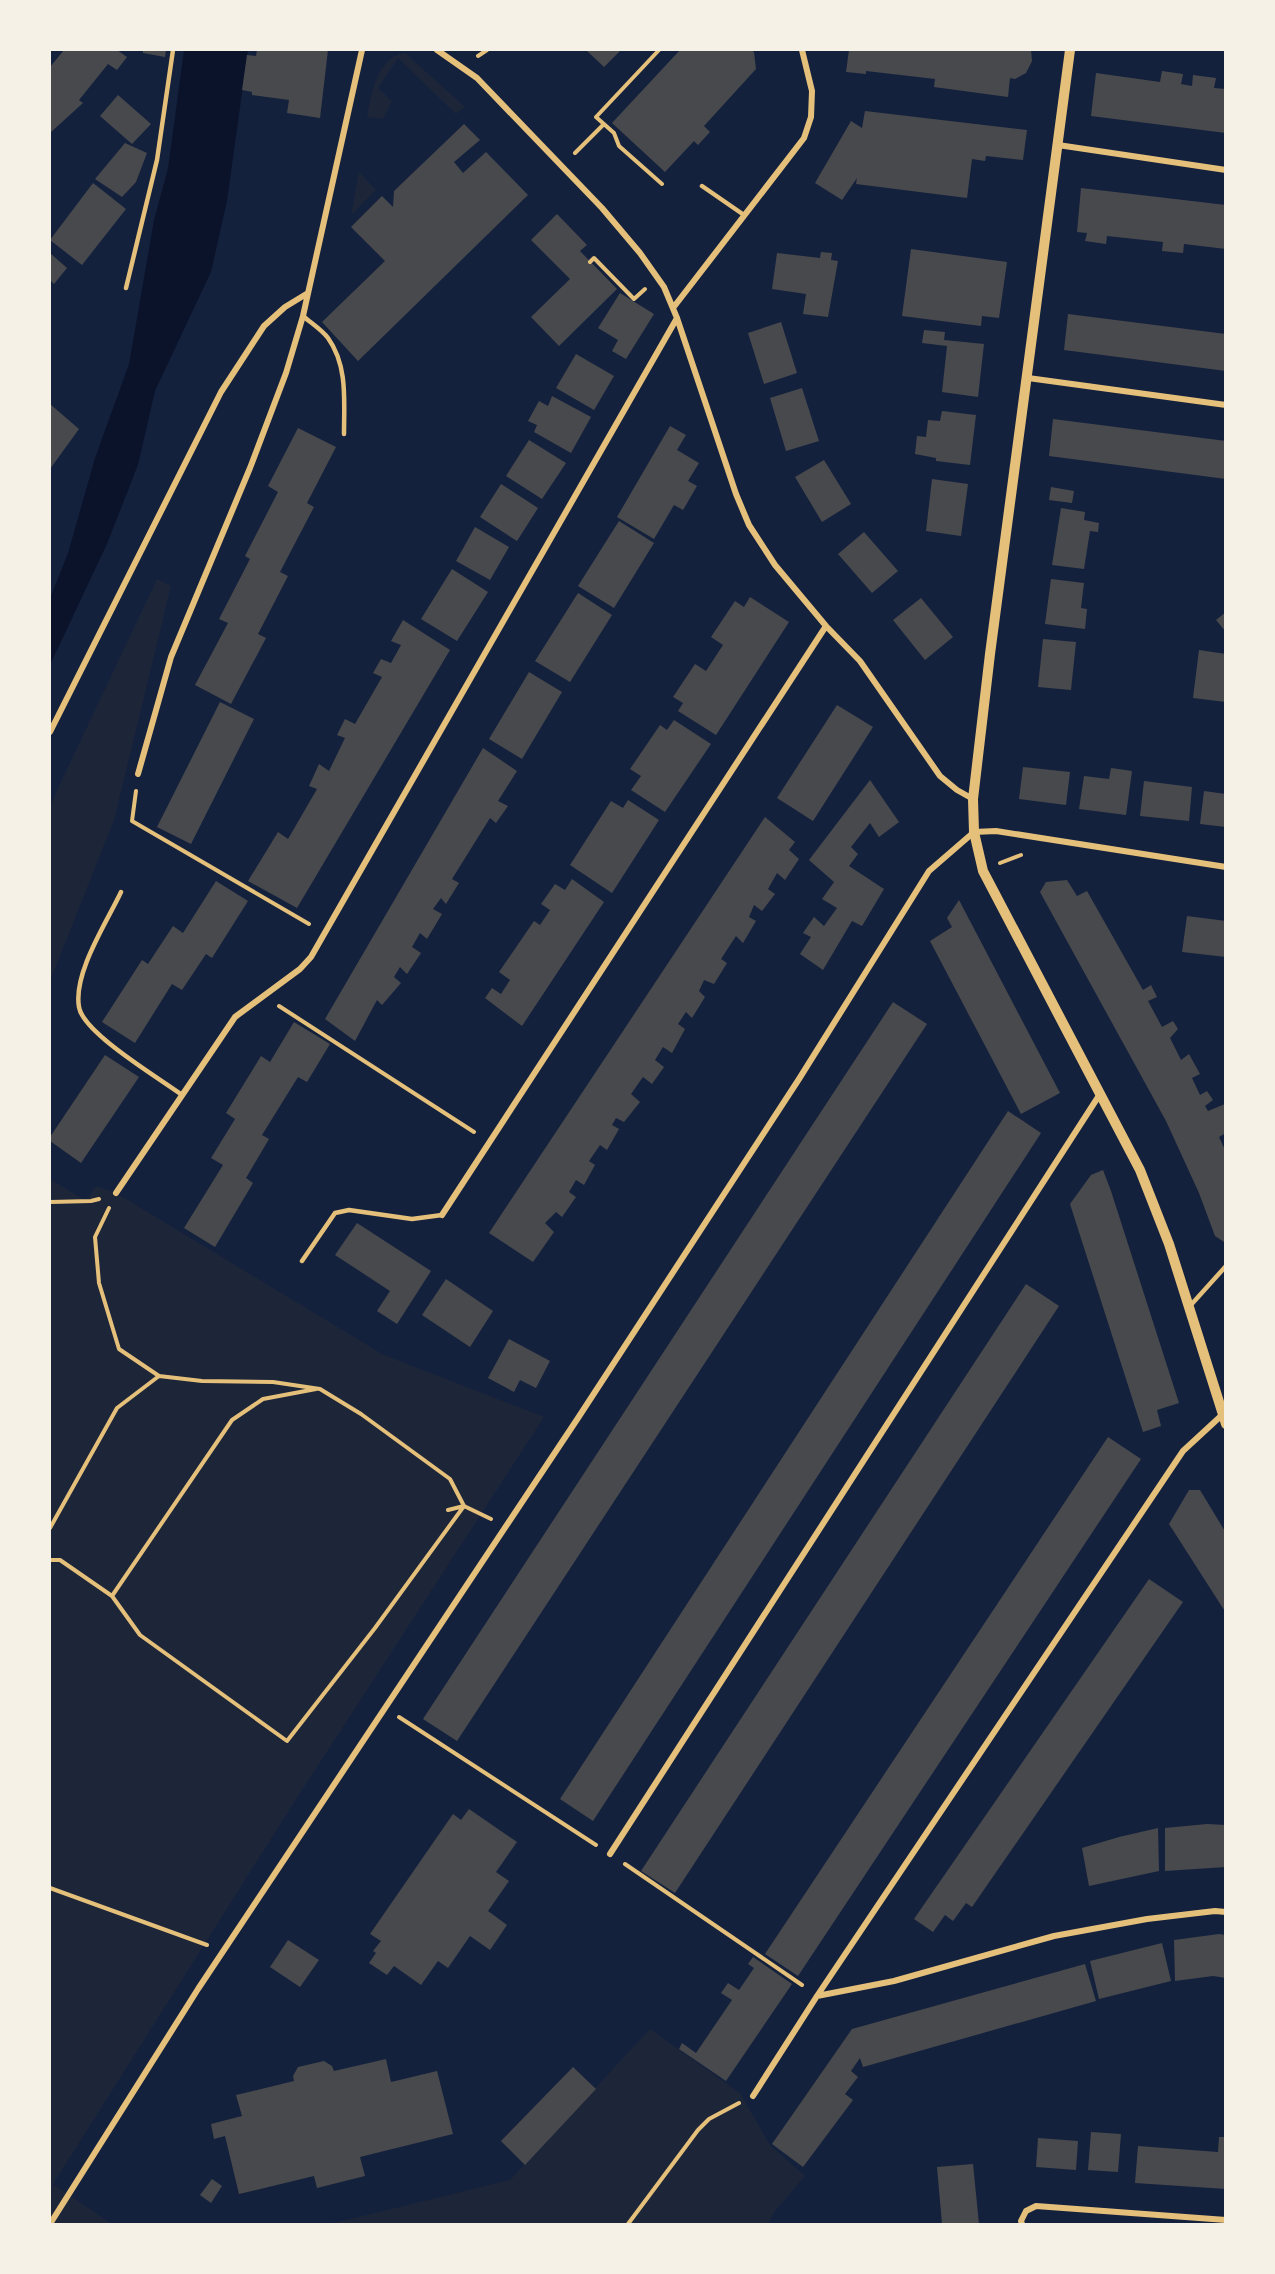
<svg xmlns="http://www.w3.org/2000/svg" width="1275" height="2274" viewBox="0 0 1275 2274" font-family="'Space Grotesk',sans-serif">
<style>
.green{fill:#1d2539}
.water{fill:#0b132b}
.building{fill:#48494c}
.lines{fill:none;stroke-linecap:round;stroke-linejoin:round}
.path{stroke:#e5c07b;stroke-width:4}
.service{stroke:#e5c07b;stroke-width:4.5}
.minor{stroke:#e5c07b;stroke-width:6}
.tertiary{stroke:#e5c07b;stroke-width:10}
</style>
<rect width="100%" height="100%" fill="#14213d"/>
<!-- green -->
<path class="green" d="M404,53H405L465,107L456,114L398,58L378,88L392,101L383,119L367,117C372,93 376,59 404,53Z
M359,172L376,190L351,215Z
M157,579L171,586L114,820L50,981V805Z
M50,1179L86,1201L96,1186L116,1193L384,1355L544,1417L293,1804L53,2184L112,2224H50Z
M650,2029L740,2093L770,2145L805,2176L775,2211L768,2224H330L510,2180Z"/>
<!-- water -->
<path class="water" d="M184,50H248L227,201L211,272L155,391L138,465L107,544L50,665V598L68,553L95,458L129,364L154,220L168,168Z"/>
<!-- building -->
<path class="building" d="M64,50H117L127,57L117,70L108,64L79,100L83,103L50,133V67Z
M143,50H166L165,57L143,53Z
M257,50H328L320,118L287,113L289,100L252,95V92L242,90L247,55L256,56Z
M586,50H621L604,67Z
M680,50H751L754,52L756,69L704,126L710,132L698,145L694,141L665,172L612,123Z
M849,50H1031L1032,61L1026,73L1015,79L1010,78L1008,97L934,87L935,79L866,71V74L846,72Z
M1162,71L1183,74L1181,84L1192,86L1193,75L1216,78L1214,88L1226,89V133L1091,116L1096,73L1160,82Z
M118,95L151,124L132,144L100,116Z
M865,111L1027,130L1023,160L986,156L985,161L972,159L967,198L856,184L857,178L842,200L815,183L851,121L862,128Z
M464,124L480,140L454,162L463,173L486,152L528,195L358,361L322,322L385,261L351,227L382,196L393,207L394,191Z
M125,143L147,153L136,182L122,197L95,179Z
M93,183L126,209L82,265L50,240Z
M1081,188L1226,205V249L1184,244L1183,253L1162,251L1163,242L1107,236L1106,244L1085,241L1087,233L1077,232Z
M557,214L587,245L580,251L617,289L559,346L531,317L570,279L531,240Z
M911,249L1007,262L999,318L982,316L981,326L902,316Z
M821,252L832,253L831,260L838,261L828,317L803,314L806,294L772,289L777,253L820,258Z
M50,253L67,268L54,284L50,280Z
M620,293L654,314L626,359L612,351L618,340L598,328Z
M1068,314L1226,334V371L1064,350Z
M781,322L797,373L764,384L748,333Z
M924,330L945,332L944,340L984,344L978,397L942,392L947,346L922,343Z
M576,354L614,376L594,410L556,388Z
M802,388L819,441L786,451L770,398Z
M552,396L591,417L571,453L534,432L537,425L528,421L539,401L548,406Z
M50,404L79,429L50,469Z
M942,411L976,415L970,465L936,461V458L915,454L917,436L926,437L928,420L940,421Z
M1053,419L1226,441V479L1049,456Z
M670,426L686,435L677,450L699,463L688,481L697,486L683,510L674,505L654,539L617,517Z
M298,428L336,447L307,503L314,507L280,572L288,576L258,634L266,638L231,704L195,685L228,623L219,619L250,559L245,556L278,492L268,486Z
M529,440L566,463L542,499L506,476Z
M824,460L851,504L822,522L795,477Z
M932,479L968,484L961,536L926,531Z
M501,484L538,508L517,541L480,517Z
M1051,487L1074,491L1072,503L1049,500Z
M1061,508L1085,512L1084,520L1099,523L1098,532L1090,531L1084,569L1052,565Z
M619,521L654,543L614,608L578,586Z
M475,527L509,547L490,580L456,561Z
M864,532L898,571L872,593L838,554Z
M452,569L488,592L457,641L421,619Z
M1051,579L1084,583L1081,608L1087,609L1085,629L1045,624Z
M578,593L612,615L570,682L535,661Z
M750,597L789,622L716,735L678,711L683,703L673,697L695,664L706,671L723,645L711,637L735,601L744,607Z
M921,598L953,637L925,660L893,620Z
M1226,612V632L1216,620Z
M403,620L450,650L297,908L248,881L278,832L288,839L317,789L309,786L319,764L329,771L345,738L337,735L345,719L355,724L382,677L373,673L381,659L391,663L401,645L391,641Z
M1043,639L1076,642L1071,690L1038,687Z
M1199,650L1226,654V702L1193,698Z
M529,672L562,692L522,759L489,739Z
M220,702L254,719L191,844L157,827Z
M837,705L873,727L813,821L777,798Z
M674,720L711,744L665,812L631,790L641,776L630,769L660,725L667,730Z
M483,748L517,771L498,801L508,806L496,823L490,818L452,879L459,883L446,904L441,898L433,909L442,914L427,939L420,933L412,947L421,953L407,974L400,967L394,977L401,983L382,1005L377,1000L355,1041L325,1019Z
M1023,767L1070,772L1066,805L1019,799Z
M1111,768L1132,771L1126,815L1079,809L1084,776L1109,779Z
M870,780L899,822L879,837L870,823L851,847L858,854L849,866L884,889L862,926L852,921L823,970L800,954L811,937L803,933L814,917L824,926L837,908L822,899L834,882L809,860Z
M1144,781L1192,787L1189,821L1140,816Z
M1204,791L1226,794V827L1200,824Z
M628,800L659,820L612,893L570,865L611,801L623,808Z
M765,817L795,842L789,850L799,859L785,880L777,873L768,889L775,894L762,911L754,905L749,917L756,921L743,943L736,936L721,959L727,963L714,984L704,980L699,991L705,997L692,1018L686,1012L678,1024L685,1029L672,1053L663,1047L655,1060L664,1067L652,1084L643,1077L631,1094L640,1102L624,1122L616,1118L612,1125L619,1129L607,1150L600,1145L589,1161L595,1165L584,1185L576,1180L569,1192L576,1197L562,1217L556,1212L545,1223L554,1232L533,1262L489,1233Z
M572,879L604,902L522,1026L485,998L492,988L501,994L510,980L499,972L534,921L540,925L550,910L541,904L555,884L565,890Z
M1067,880L1077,896L1087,891L1143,990L1151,985L1157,997L1148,1001L1162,1027L1173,1021L1178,1029L1170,1038L1181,1060L1189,1054L1200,1074L1192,1078L1200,1095L1207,1091L1213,1100L1205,1106L1208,1111L1225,1104L1226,1105V1133L1219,1137L1226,1152L1224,1242L1215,1236L1199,1193L1166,1121L1040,892L1046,882Z
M216,881L248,901L212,958L206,954L182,990L172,984L135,1043L102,1022L142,960L148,964L173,926L183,933Z
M959,900L1060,1093L1021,1114L930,941L952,927L947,918Z
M1187,916L1226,921V957L1182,952Z
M893,1002L927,1024L457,1741L423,1719Z
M294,1022L330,1044L307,1082L298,1077L262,1135L269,1139L246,1178L253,1183L215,1247L184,1228L223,1165L211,1158L235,1119L226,1113L261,1056L270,1062Z
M105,1055L139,1077L81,1163L50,1141V1137Z
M1008,1111L1041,1133L593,1821L560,1799Z
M1103,1170L1111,1191L1179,1403L1157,1410L1161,1426L1143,1432L1070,1204L1091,1175Z
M357,1223L431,1271L397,1324L377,1311L390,1291L335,1255Z
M446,1279L493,1311L470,1347L422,1315Z
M1026,1284L1059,1306L675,1893L641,1871Z
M509,1339L550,1361L536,1388L520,1380L514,1392L488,1378Z
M1108,1437L1141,1459L798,1976L765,1954Z
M1189,1490H1200L1226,1533V1613L1169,1524Z
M1149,1579L1183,1602L972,1907L966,1903L953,1921L945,1915L933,1932L914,1919Z
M469,1809L517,1842L496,1872L509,1881L488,1911L507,1925L490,1950L470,1936L448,1968L438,1961L421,1985L394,1966L387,1975L369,1963L376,1953L373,1951L381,1941L370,1934L453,1814L461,1820Z
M1207,1824L1226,1825V1867L1165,1871V1828Z
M1158,1828L1159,1871L1089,1886L1082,1848L1119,1837Z
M1219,1934L1226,1935V1978L1213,1976L1175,1981L1174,1940Z
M288,1940L319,1960L300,1987L270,1967Z
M1162,1943L1171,1981L1099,1999L1090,1961Z
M753,1957L792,1984L726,2081L679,2049L682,2043L696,2053L732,2000L721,1993L728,1983L739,1990L754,1968L748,1964Z
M1085,1964L1096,2001L863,2067L860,2058L851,2071L858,2077L845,2094L853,2100L803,2167L772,2144L852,2029Z
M386,2059L391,2082L437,2071L453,2134L360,2157L365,2176L317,2188L314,2176L239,2194L225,2136L214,2139L211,2124L242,2116L236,2095L294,2081L293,2076L298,2067L324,2061L332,2066L334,2071Z
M573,2067L596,2089L525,2165L501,2141Z
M1091,2132L1121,2134L1118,2172L1088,2170Z
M1219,2137H1226V2189L1135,2183L1138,2146L1218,2152Z
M1038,2138L1078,2141L1076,2170L1036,2167Z
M973,2164L979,2224H942L937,2167Z
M212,2179L222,2186L211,2203L200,2195Z"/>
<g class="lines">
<!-- path -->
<path class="path" d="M659,50L596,117L614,133L619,146L662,184
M478,56L487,50
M575,153L604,124
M590,262L594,258L634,299L645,289
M136,791L132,821L309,924
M1000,863L1021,855
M279,1006L474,1132
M50,1202L91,1201L99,1199
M109,1208L95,1237L99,1283L119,1349L159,1376
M50,1528L117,1408L159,1376L202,1381L273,1382L320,1389L361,1414L450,1479L464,1506L448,1510
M50,1560H60L112,1596L232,1420L263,1399L316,1389
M112,1596L140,1635L287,1741L375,1628L464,1506L491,1519
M399,1717L596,1845
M625,1864L802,1985
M50,1888L207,1945
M628,2224L698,2130L709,2119L739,2103"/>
<!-- service -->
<path class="service" d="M702,186L744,215
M126,288L157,160L173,50
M303,316C311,323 322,330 328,338C348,366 344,401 344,434
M121,892C107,922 73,973 79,1007C83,1033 159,1078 182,1095
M302,1261L335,1213L349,1210L412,1219L442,1215
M1190,1306L1226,1266"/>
<!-- minor -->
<path class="minor" d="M437,50L477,78L602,208L640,253L664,287L677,318L736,494L749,525L775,565L826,626L860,661L940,776L957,790L973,799
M1058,145L1226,170
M673,308L804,138L811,117L812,91L802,50
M1028,378L1226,405
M50,732L221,392L264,326L285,307L308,293
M138,774L171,657L250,468L286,373L303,316L362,50
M116,1193L235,1017L300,969L311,957L677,318
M442,1215L826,626
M610,1854L1100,1094
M817,1996L894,1981L1054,1936L1147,1919L1215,1911L1226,1912
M753,2096L817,1996L1183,1451L1222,1415
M50,2224L198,1989L578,1418L799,1079L929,871L974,832L996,831L1226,867
M1022,2224L1021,2221L1026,2211L1036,2206L1226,2220"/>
<!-- tertiary -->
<path class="tertiary" d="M1070,50L990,654L973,799L974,832L983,871L1140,1170L1169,1244L1226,1424"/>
</g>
<!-- border -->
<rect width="1275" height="2274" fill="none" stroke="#f6f1e7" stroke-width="102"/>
</svg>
